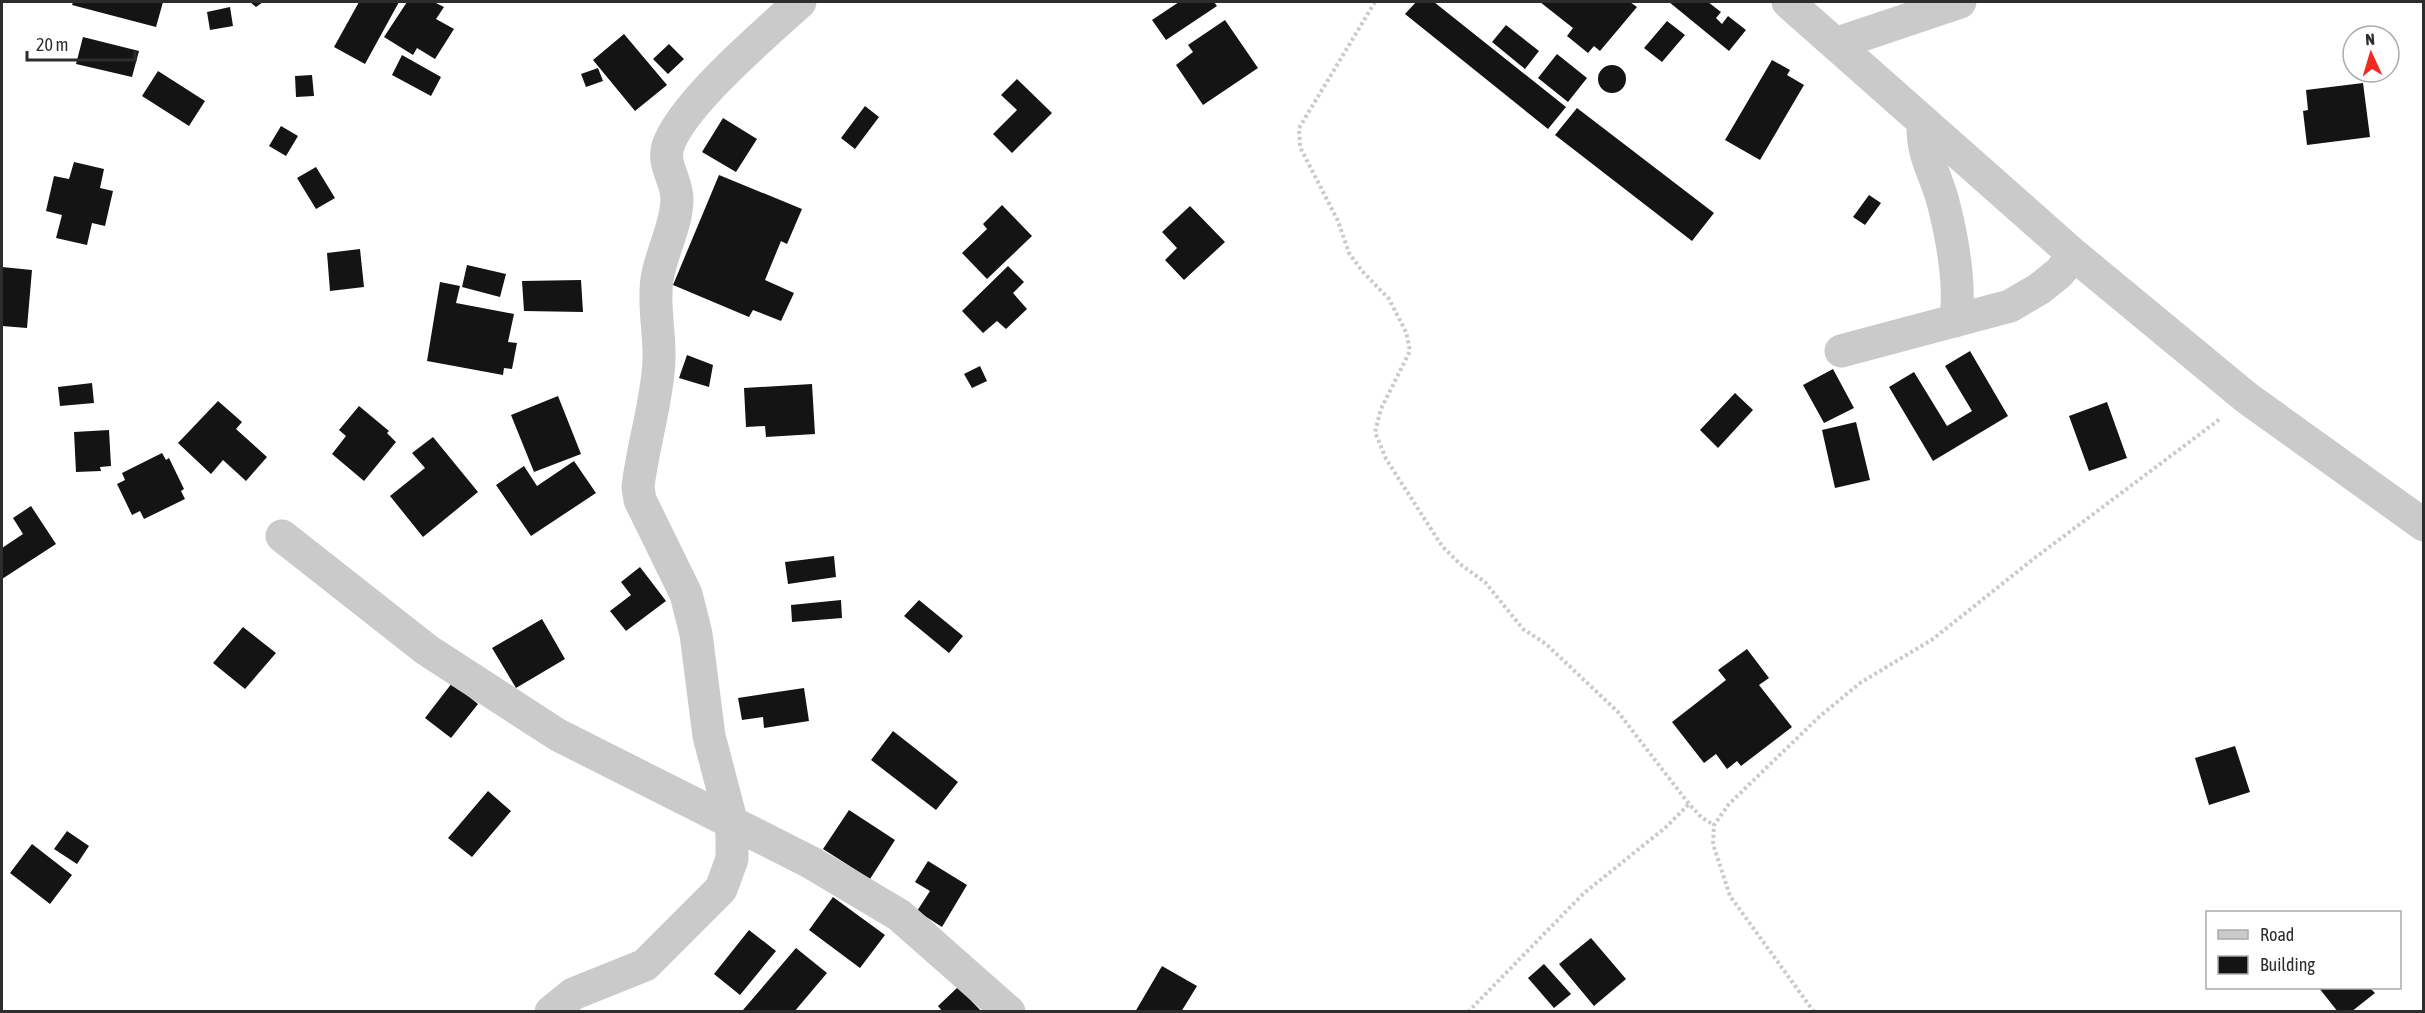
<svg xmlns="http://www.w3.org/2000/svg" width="2425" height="1013" viewBox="0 0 2425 1013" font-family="'Asap Condensed',sans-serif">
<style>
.building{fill:#141414}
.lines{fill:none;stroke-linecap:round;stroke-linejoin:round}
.path{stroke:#cacaca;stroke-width:4;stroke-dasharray:3 3;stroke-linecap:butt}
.minor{stroke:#cacaca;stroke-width:33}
</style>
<rect width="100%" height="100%" fill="#fff"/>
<!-- building -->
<path class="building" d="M73,2H163L156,27L72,5Z
M250,2H263L256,7Z
M359,2H399L365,64L334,47Z
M407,2H434L444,7L436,19L454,29L435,59L417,48L413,55L384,37Z
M1179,2H1214L1217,6L1166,40L1152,20Z
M1416,2H1434L1566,107L1548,129L1405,14Z
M1540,2H1630L1637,7L1600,51L1594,46L1588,53L1567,36L1573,28Z
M1669,2H1708L1721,12L1716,18L1722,24L1728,16L1746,30L1729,51Z
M230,7L233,26L210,30L207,12Z
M1225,20L1258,68L1203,105L1176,65L1193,52L1188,45Z
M1667,21L1685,35L1662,62L1644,48Z
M1506,25L1539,51L1525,69L1492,42Z
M624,34L667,85L635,111L593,60Z
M83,37L139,51L132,77L76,64Z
M669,44L684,59L668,74L653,59Z
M1557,54L1587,78L1568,102L1538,78Z
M402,55L441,77L431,96L392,75Z
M1772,60L1790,70L1787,75L1804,85L1760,160L1725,140Z
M1598 79a14 14 0 1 1 28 0a14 14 0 1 1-28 0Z
M598,68L603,81L586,87L581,74Z
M158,71L205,101L189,126L142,96Z
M312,75L314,96L296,97L295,76Z
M1017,79L1052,113L1012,153L993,134L1017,110L1001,95Z
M2363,83L2370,137L2307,145L2303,111L2308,110L2306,90Z
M865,106L879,117L855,149L841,138Z
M1577,108L1714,213L1692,241L1555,135Z
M723,118L757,139L736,172L702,152Z
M281,126L298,136L286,156L269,146Z
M74,162L104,169L100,188L113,191L105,226L92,223L87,245L56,238L62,215L46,211L54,176L69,179Z
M316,167L335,198L316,209L297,178Z
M719,175L802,209L787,244L781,241L765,280L794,293L781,321L753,310L749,317L673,285Z
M1869,195L1881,203L1865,225L1853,217Z
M1002,205L1032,236L987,279L962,253L987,229L983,224Z
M1190,206L1225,242L1184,280L1165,260L1177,248L1162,232Z
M360,249L364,287L330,291L327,253Z
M467,265L506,274L500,297L462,287Z
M1008,266L1024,282L1013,293L1027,309L1006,329L997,321L983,333L962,311Z
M2,267L32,270L27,328L2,326Z
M581,280L583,312L524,311L522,281Z
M440,282L460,286L456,303L514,314L508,342L517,343L512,369L504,368L503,375L427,361Z
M1970,351L2008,416L1933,461L1889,387L1914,372L1947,426L1972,411L1945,366Z
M687,355L713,365L709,387L679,378Z
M980,366L987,381L972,388L964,374Z
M1833,369L1854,408L1824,423L1803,385Z
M92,383L94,403L60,406L58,387Z
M812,384L815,434L766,437L765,426L746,427L744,388Z
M1735,393L1753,410L1718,448L1700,430Z
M558,396L581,454L534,472L511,415Z
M218,401L242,422L236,429L267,457L246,481L223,460L211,474L178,443Z
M2107,402L2127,458L2089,471L2069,416Z
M359,406L389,431L387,433L396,442L364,481L332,454L346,436L339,430Z
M1856,422L1870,480L1835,488L1822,430Z
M109,430L111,466L100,467L101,471L76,472L74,432Z
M433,437L478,492L423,537L390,496L425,468L412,453Z
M162,453L166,460L169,458L184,489L181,491L185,499L144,519L140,511L132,515L117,484L125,480L122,473Z
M574,461L596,493L531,536L496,485L524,466L537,486Z
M31,506L56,544L2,579V548L23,534L13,518Z
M834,556L836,577L788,584L785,562Z
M640,567L666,601L626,631L610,611L631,595L621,582Z
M841,600L842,618L792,622L791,605Z
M919,600L963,636L949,653L904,616Z
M542,619L565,659L516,688L492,648Z
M243,627L276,653L245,689L213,663Z
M1747,649L1769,678L1759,685L1792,727L1741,766L1737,761L1727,769L1716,754L1704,763L1672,722L1726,680L1718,670Z
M452,683L478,704L451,738L425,718Z
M804,688L809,721L764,728L763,717L742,720L738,698Z
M893,731L958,782L936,810L871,760Z
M2235,746L2250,792L2209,805L2195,758Z
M488,791L511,811L472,857L448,838Z
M849,810L895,840L870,879L823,849Z
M67,831L89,846L77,864L54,849Z
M32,844L72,875L50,904L10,873Z
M928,861L967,885L942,927L917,911L930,891L915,882Z
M833,897L885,935L860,968L809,930Z
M749,930L776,951L740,995L714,974Z
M1591,938L1626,979L1594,1006L1559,964Z
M796,948L827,973L794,1012L743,1010Z
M1544,964L1571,994L1554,1008L1528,978Z
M1162,966L1197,986L1181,1012H1135Z
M958,987L982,1012H943L938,1006Z
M2319,988H2370L2375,993L2351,1012H2338Z"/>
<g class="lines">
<!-- path -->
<path class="path" d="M1375,2L1299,128L1300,147L1338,221L1349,253L1362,271L1389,299L1406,332L1410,351L1381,409L1375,432L1386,459L1442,546L1460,564L1485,582L1523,629L1546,644L1618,712L1689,804L1701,817L1714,825
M1468,1012L1584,893L1665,828L1689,804
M1814,1012L1730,896L1713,844L1714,825L1729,804L1819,717L1860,683L1933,639L2032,560L2220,419"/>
<!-- minor -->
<path class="minor" d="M1788,2L2074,255L2247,398L2424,525
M1838,43L1960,2
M1923,122C1922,155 1933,168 1942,198C1951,231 1962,287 1955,321
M1841,351L2010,306L2039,289L2059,273L2074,255
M282,536L427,650L558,735L810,862L899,915L1009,1012
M551,1012L573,994L645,965L721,889L732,859V824L709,736L696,634L686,594L640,500L638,487C643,444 657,403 659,361C660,333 653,306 657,279C661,253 677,225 677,199C677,180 662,165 668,146C682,104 766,33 800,2"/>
</g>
<!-- border -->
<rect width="2425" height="1013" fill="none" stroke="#2d2d2d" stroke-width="6"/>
<!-- legend -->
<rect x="2206" y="911" width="195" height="78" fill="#ffffff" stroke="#ababab" stroke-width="1.5"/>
<rect x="2218" y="930" width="30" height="9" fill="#cacaca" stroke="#ababab" stroke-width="1.5"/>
<text x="2260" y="941" font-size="18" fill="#2d2d2d">Road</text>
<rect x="2218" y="956" width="30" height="18" fill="#141414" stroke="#ababab" stroke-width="1.5"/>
<text x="2260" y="971" font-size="18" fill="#2d2d2d">Building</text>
<!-- north arrow -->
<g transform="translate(2371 54) rotate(356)"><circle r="28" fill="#ffffff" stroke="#ababab" stroke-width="1.5"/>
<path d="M0-4.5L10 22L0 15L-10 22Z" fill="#f12921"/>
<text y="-9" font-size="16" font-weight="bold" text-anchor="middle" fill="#2d2d2d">N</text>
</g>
<!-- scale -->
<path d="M27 51v9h108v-9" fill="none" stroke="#2d2d2d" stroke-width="3"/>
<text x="36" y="51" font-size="18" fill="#2d2d2d" stroke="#ffffff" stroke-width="4.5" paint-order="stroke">20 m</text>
</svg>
